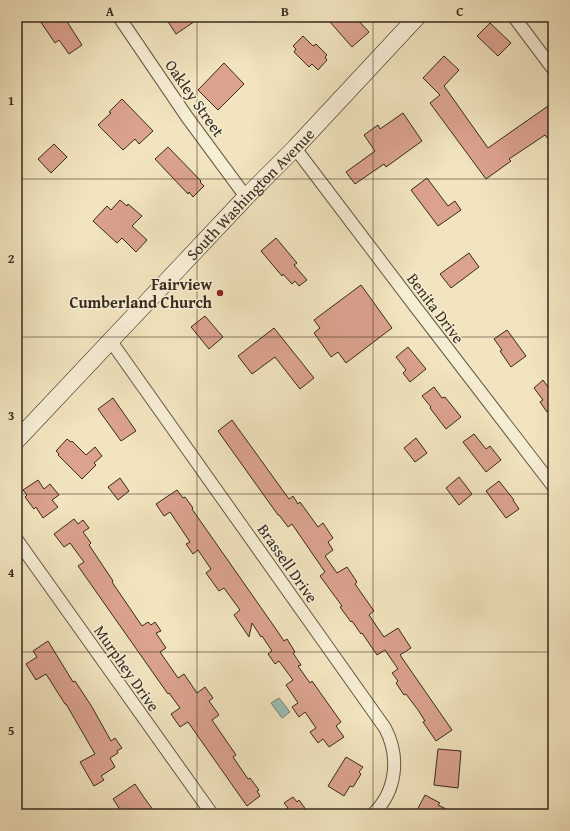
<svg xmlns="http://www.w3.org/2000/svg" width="570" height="831" viewBox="0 0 570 831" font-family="'Gentium Book Plus',serif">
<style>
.water{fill:#9cbeb8;stroke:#74837a}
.building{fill:#dba28e;stroke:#372a1c}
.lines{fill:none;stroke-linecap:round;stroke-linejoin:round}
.street-casing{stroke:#665844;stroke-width:14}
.secondary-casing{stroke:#372a1c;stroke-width:18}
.street{stroke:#f6edd5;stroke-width:12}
.secondary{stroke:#f6edd5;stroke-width:17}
.grid{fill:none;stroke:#372a1c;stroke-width:1;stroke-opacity:0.55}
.poi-dot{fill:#8f2418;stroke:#f6edd5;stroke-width:1.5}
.labels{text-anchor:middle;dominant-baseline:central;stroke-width:3;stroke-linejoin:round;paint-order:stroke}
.street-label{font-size:16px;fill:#372a1c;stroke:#f6edd5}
.poi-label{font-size:16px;font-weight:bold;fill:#372a1c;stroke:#f6edd5;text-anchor:end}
.neatline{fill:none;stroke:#372a1c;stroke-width:1.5}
.grid-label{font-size:13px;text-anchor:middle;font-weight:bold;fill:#372a1c}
</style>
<rect width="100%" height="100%" fill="#f1e4be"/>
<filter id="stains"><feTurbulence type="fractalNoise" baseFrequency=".005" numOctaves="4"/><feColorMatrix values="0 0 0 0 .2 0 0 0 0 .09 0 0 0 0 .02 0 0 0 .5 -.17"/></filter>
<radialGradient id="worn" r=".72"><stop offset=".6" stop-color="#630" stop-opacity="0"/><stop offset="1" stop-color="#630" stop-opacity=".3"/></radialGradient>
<!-- water -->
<path class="water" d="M279,698L290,712L282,718L271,703Z"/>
<!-- building -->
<path class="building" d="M45,17H64L82,45L69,54L59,40L55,43L40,21Z
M165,17H201L176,34Z
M335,17H355L369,32L352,47L330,22Z
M490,23L511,43L498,56L477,36Z
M303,36L313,46L316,44L327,55L325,57L327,60L318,70L312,64L309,67L294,52L296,49L293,46Z
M444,56L459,70L444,86L488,148L548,106L553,113V145L545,135L509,159L511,161L486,179L430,103L440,95L423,78Z
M224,63L244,84L218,110L198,90Z
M122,99L153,131L139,144L135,139L123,150L98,125L111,113L109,112Z
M403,113L422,141L386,167L384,164L355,184L346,172L375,151L364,135L378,125L380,129Z
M54,144L67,157L51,173L38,159Z
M168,147L201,181L200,182L204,186L193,197L189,192L188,194L155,159Z
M427,178L448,206L455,201L461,210L438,226L411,190Z
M120,200L127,206L128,204L142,216L132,226L147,240L136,252L122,238L117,243L93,221L107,206L111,210Z
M276,238L297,263L294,265L307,280L299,286L295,281L292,284L283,274L282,276L261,251Z
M469,253L479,267L451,288L440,274Z
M361,285L392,328L346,363L338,352L331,357L314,333L320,328L314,320Z
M205,316L223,337L209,349L191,327Z
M274,328L314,378L300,389L275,357L252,374L238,356Z
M507,330L526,356L511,367L500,351L502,350L494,339Z
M408,347L426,369L410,382L403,373L406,370L396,357Z
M543,380L552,393H553V415L550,410L547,412L540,402L543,400L534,388Z
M434,387L442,398L445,397L461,417L446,429L430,408L431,407L422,396Z
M113,398L136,431L121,441L98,409Z
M232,420L289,499L293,496L298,504L300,502L318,527L323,523L333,538L328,542L333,550L325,556L337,573L347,567L357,582L355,584L374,611L369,615L384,637L398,628L411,648L400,655L452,730L436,741L423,722L425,721L418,710L406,694L404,695L396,683L398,681L392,673L398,669L385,650L377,655L362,633L361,634L352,621L351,622L340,607L342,606L320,576L325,572L292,524L288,527L279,515H278L218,431Z
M474,434L486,449L490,446L501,460L486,472L463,442Z
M416,438L427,453L415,462L404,448Z
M67,439L71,442L72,441L86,455L95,447L102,456L94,463L96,465L82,479L58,455L59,454L56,451Z
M459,477L472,494L459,505L446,488Z
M120,478L129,491L118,500L108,487Z
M38,480L44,489L50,484L59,495L52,500L58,507L43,518L36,507L34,509L25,497L27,495L23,490Z
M499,481L514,500H513L519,509L506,518L486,491Z
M177,490L183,498L185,497L193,508L192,509L278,632L284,641L287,639L295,652L293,653L301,665L298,666L310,683L312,681L341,722L336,726L344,737L329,747L323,739L318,743L310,732L316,728L305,712L299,717L292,707L298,703L286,685L293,680L279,661L275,664L268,654L272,651L262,636L261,637L252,623L249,637L234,615L240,610L224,588L219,591L206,573L211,569L198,550L193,554L186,544L190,542L170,512L164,516L156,504Z
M74,519L78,524L83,520L89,528L83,532L91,543L89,545L113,581L112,582L142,626L148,622L151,625L155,622L161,631L156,633L166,648L160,652L178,678L184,674L197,693L205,687L213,698L209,701L219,715L212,720L236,755L233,757L248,779L250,778L259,790L257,791L260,796L247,806L188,722L180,727L171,714L180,708L169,693L168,694L78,566L84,562L70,543L64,547L54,534Z
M48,641L73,682L75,681L92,707L111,741L115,738L122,748L117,751L118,753L110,758L115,767L101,776L104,780L94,786L80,762L95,754L66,704H65L46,674L36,680L26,664L37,657L33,651Z
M438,749L461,751L458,788L434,785Z
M346,757L363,767L359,772L361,774L353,787L350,786L344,796L328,786Z
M135,784L143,796L156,814H123L113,799Z
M425,795L440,803L438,805L456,814H415Z
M293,797L297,802L299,800L309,814H280L288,808L284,803Z"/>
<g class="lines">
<defs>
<path id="street" d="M119,17L187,117L246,197
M514,17L553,69
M295,148L414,305L553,486
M110,340L385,728C400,756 397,791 373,814
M17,540L212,814"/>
<g id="secondary">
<path id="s1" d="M17,440L246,197L295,148L417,17"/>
</g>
</defs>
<!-- street casing -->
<use href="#street" class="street-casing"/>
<!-- secondary casing -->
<use href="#secondary" class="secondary-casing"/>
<!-- street -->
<use href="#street" class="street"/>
<!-- secondary -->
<use href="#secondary" class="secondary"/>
</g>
<!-- grid -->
<path class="grid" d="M197,17V814M373,17V814M17,179H553M17,337H553M17,494H553M17,652H553"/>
<!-- markers -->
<circle class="poi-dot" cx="220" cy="293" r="4"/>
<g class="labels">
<!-- street labels -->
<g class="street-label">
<text transform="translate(195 98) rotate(55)">Oakley Street</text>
<text stroke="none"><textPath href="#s1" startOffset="339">South Washington Avenue</textPath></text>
<text transform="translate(436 308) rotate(53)">Benita Drive</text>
<text transform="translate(288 563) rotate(55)">Brassell Drive</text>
<text transform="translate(127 668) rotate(55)">Murphey Drive</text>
</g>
<!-- poi labels -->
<g class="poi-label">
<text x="212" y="284">Fairview<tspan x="212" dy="18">Cumberland Church</tspan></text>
</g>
</g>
<!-- margin -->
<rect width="570" height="831" fill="none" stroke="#f1e4be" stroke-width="44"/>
<rect x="22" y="22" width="526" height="787" class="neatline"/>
<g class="grid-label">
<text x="110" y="16">A</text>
<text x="285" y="16">B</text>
<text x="460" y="16">C</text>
<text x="11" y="105">1</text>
<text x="11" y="263">2</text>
<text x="11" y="420">3</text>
<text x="11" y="577">4</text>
<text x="11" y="735">5</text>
</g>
<rect width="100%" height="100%" filter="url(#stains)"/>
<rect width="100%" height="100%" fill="url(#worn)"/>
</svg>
